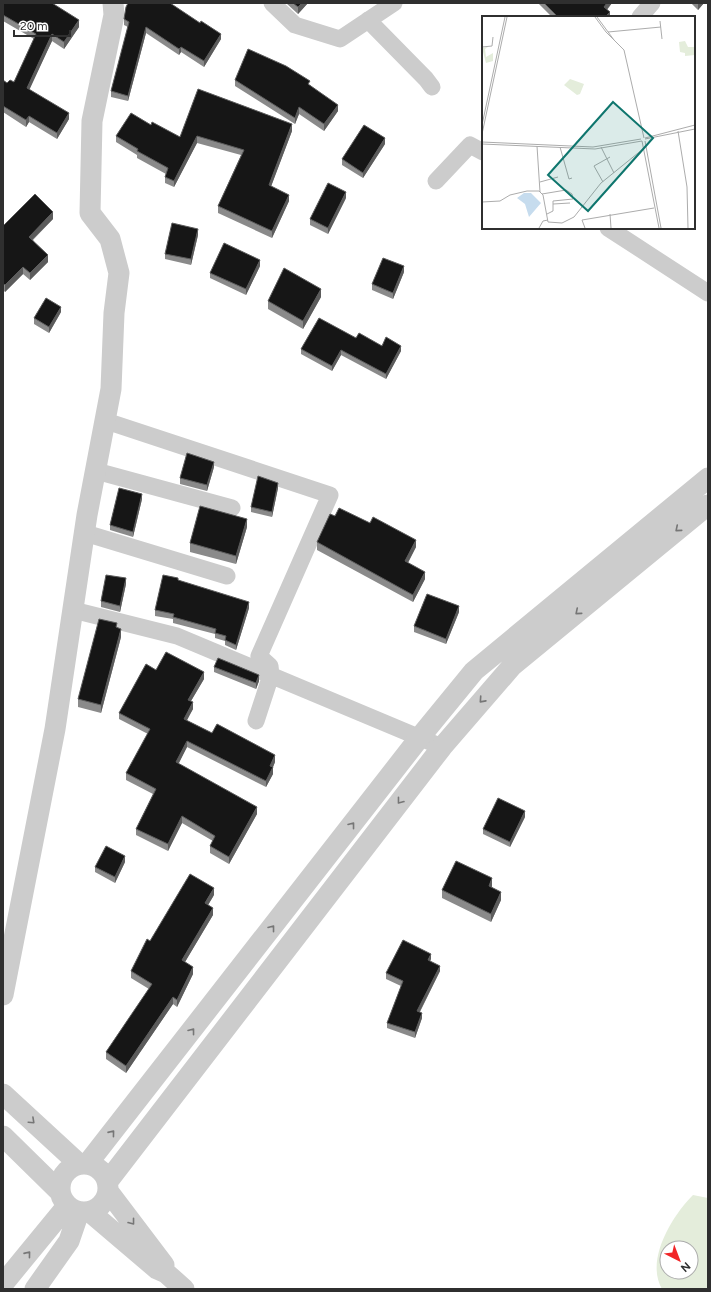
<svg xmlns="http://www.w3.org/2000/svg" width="711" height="1292" viewBox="0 0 711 1292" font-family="Figtree,sans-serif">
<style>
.green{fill:#e4eddb;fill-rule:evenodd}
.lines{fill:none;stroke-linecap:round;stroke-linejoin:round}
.minor{stroke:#ccc;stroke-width:17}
.tertiary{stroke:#ccc;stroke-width:21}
.wall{fill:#8a8a8a}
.shaded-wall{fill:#5c5c5c}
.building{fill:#161616;stroke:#5c5c5c}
.oneway{stroke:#767676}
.inset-road{fill:none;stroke:#acacac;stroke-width:1}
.view{fill:#0f766e;fill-opacity:0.15;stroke:#0f766e;stroke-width:2}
.inset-edge{fill:none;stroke:#2f2f2f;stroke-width:2}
</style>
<rect width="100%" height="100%" fill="#fff"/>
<!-- green -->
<path class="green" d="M693,1195L708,1198V1289H662C645,1260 672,1216 693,1195ZM667,1248H691V1272H667Z"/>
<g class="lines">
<!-- minor -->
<path class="minor" d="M272,3L295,25L340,39L394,3
M640,17L652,3
M368,20L426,79L432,87
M436,181L470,145L483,152
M608,228L708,293
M106,421L330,495L259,656L270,666L271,675L256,721
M96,471L232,508
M85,533L227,576
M73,610L177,636L442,747"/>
<!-- tertiary -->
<path class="tertiary" d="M3,995L55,729L87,515L111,389L114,313L119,273L110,239L90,213L92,121L114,15L113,3
M3,1094L79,1164
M3,1136L59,1191
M88,1163L420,737L474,671L708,478
M60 1188a24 24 0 1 1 48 0a24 24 0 1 1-48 0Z
M108,1181L442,747L512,666L708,505
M108,1191L164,1265
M90,1212L157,1269L166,1273L184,1289
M3,1284L67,1206
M35,1289L69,1241L79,1212"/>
</g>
<!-- wall -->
<path class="wall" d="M3,3L79,27L64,49L52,41L29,89L69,119L57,139L29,122L26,127L3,112V80L7,83L14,82L34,39L3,21Z
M286,3H308L298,14Z
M538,3H612L607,10L610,17H552Z
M691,3H704L698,10Z
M124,19L221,39L204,67L181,52L179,55L146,33L128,101L111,97V91L128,27L124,25Z
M235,80L310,85L338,111L324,131L299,114L295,124L235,86Z
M151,125L180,137L292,131L271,186L289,201L272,238L218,213V206L241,155L197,143L174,187L165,183V177L166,174L137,158V155L116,142V136Z
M385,144L363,178L342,165V159Z
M346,198L328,234L310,225V219Z
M53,219L33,240L48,262L30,280L23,274L5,292L3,290V226Z
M198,235L191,265L165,259V254Z
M260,266L246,295L210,278V273Z
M404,272L393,299L372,290V284Z
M321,297L303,329L268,309V301Z
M61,312L49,333L34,324V318Z
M356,338L401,351L386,379L341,355L332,371L301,354V349Z
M214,467L207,491L180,484V478Z
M278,488L272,517L251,512V507Z
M142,499L133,537L110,530V525Z
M335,516L416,547L408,563L425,579L413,602L317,550V542Z
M247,527L236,564L190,552V543Z
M178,580L249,608L236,650L225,645V641L215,638V634L173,623V619L155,616V610Z
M126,584L120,612L101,607V601Z
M459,612L446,644L414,632V626Z
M117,628L121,637L101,713L78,707V699Z
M214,667L259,681L256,689L214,672Z
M156,670L204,679L191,701L193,709L186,720L212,733L275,762L273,767V774L266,787L187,747L178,764L257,814L229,864L210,853V846L213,841L182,823L168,851L136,835V829L153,794L126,780V773L148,734L119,719V713Z
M525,817L510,847L483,834V829Z
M125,862L115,883L95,872V867Z
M492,886V887L501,900L491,922L442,898V890Z
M214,895L208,905L213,915L185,962L193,974L177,1007L173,1004L126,1073L106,1059V1052L149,989L131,978V971L150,941Z
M431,959L430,961L440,971L420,1012L422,1018L415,1038L387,1028V1023L401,986L386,979V973Z"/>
<!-- shaded-wall -->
<path class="shaded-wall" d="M302,3H308L298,14V7Z
M607,3H612L604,13V7Z
M699,3H704L698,10V4Z
M610,12V17H605Z
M79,20V27L64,49V42Z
M146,27V33L128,101V96Z
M52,34V41L27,95V88Z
M221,34V39L204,67V61Z
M181,47V52L179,55V49Z
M338,105V111L324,131V124Z
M299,107V114L295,124V118Z
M69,113V119L57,139V133Z
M29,116V122L26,127V120Z
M292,124V131L269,192V185Z
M197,136V143L174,187V181Z
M385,138V144L363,178V173Z
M346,192V198L328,234V228Z
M289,195V201L272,238V231Z
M53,212V219L29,243V237Z
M198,229V235L191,265V259Z
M48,255V262L30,280V273Z
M260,260V266L246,295V289Z
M404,266V272L393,299V293Z
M23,267V274L5,292V285Z
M321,289V297L303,329V321Z
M61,307V312L49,333V327Z
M401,346V351L386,379V374Z
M341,350V355L332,371V366Z
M214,462V467L207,491V485Z
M278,483V488L272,517V512Z
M142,494V499L133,537V532Z
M247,519V527L236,564V556Z
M416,540V547L405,568V561Z
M425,572V579L413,602V595Z
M126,578V584L120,612V606Z
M249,602V608L236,650V645Z
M459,606V612L446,644V639Z
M121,629V637L101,713V705Z
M204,672V679L188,706V700Z
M259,675V681L256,689V683Z
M193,702V709L184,726V719Z
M187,741V747L176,769V762Z
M275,755V762L273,767V774L266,787V781L270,766Z
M257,807V814L229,864V857Z
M525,811V817L510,847V842Z
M182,816V823L168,851V844Z
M125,856V862L115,883V877Z
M492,878V886L489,894V886Z
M214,888V895L205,910V903Z
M501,892V900L491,922V914Z
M213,908V915L182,967V960Z
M431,954V959L428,966V960Z
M440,966V971L417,1017V1011Z
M193,967V974L177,1007V1000Z
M173,997V1004L126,1073V1066Z
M422,1013V1018L415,1038V1032Z"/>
<!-- building -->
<path class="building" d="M3,3H52L79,20L64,42L52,34L27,88L69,113L57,133L29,116L26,120L3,106V80L7,83L10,80L14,82L36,34L3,15Z
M128,3H170L200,23L201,21L221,34L204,61L181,47L179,49L146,27L128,96L111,91L129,22L124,19L126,7Z
M293,3H302L298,7Z
M544,3H607L604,7L610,12L605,17H558Z
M248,49L286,66L310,81L308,84L338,105L324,124L299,107L295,118L235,80Z
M198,89L292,124L269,185L289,195L272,231L218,206L244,150L197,136L174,181L165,177L168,168L137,151L138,149L116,136L131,113L151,125L152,122L180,137Z
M364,125L385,138L363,173L342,159Z
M328,183L346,192L328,228L310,219Z
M35,194L53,212L29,237L48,255L30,273L23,267L5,285L3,283V226Z
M172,223L198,229L191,259L165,254Z
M224,243L260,260L246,289L210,273Z
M383,258L404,266L393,293L372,284Z
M284,268L321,289L303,321L268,301Z
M46,298L61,307L49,327L34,318Z
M319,318L356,338L359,333L382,346L386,337L401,346L386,374L341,350L332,366L301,349Z
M187,453L214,462L207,485L180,478Z
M258,476L278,483L272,512L251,507Z
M119,488L142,494L133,532L110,525Z
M200,506L247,519L236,556L190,543Z
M339,508L370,523L373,517L416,540L405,561L425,572L413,595L317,542L330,514L335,516Z
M106,575L126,578L120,606L101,601Z
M163,575L178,578V580L249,602L236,645L225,640L226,636L215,633L216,629L173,617L174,614L155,610Z
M427,594L459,606L446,639L414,626Z
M99,619L117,623L116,627L121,629L101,705L78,699Z
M166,652L204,672L188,700L193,702L184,719L212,733L217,724L275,755L270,766L273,767L266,781L187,741L176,762L257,807L229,857L210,846L215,836L182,816L168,844L136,829L156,789L126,773L150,729L119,713L146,664L156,670Z
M218,658L259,675L256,683L214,667Z
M498,798L525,811L510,842L483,829Z
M106,846L125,856L115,877L95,867Z
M456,861L492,878L489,886L501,892L491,914L442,890Z
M190,874L214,888L205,903L213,908L182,960L193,967L177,1000L173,997L126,1066L106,1052L152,984L131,971L147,939L150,941Z
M403,940L431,954L428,960L440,966L417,1011L422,1013L415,1032L387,1023L403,981L386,973Z"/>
<!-- one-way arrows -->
<defs><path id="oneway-chevron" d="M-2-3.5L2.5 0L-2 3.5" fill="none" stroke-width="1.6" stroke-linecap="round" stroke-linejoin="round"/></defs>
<g class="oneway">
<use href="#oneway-chevron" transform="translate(678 529) rotate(140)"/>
<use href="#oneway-chevron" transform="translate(578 612) rotate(140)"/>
<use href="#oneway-chevron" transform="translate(482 700) rotate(132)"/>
<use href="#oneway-chevron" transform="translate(400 801) rotate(128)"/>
<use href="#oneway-chevron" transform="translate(352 825) rotate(-52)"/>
<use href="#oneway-chevron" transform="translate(272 928) rotate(-52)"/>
<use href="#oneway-chevron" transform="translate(192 1031) rotate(-52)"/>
<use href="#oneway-chevron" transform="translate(32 1121) rotate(43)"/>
<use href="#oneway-chevron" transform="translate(112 1133) rotate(-51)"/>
<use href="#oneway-chevron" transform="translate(132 1222) rotate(52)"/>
<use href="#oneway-chevron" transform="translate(28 1254) rotate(-51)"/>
</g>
<!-- overview -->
<g transform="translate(482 16)">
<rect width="213" height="213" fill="#fff"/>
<path d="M203,25L206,31H213V39L203,40V37L198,36L197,26ZM6,31L3,33L4,41L11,37V45L4,47L0,32ZM88,63L102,68L98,78L95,79L82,69Z" fill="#e4eddb"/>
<path d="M42,177H49L59,187L47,201L43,188L35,182Z" fill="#c6dcee"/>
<path class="inset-road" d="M113,1L124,16L142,34L162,122M115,1L132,24M178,5L180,23M126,16L179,11M0,31L10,30L11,21M0,109L23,1M196,115L205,171L206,212M0,118L25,1M163,122L213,109M163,123L213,113M160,125L177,212M163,125L179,212M0,126L111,131L159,123M0,128L113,133L160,125M55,130L58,176M78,131L87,163L90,162M119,131L132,157M58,166L76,161M121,166L112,150L128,141M60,178L84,174L90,178L91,183L71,185V195L65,198M0,186L18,185L28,179L45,175H57L61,179L66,206L80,207L92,201L119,167L161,133M71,188L88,187M128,198L129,212M57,212L61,205L66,204M103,212L100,204L172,192"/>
<path class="view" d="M131,86L171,122L106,195L66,159Z"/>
<rect width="213" height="213" class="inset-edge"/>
</g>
<!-- border -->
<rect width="711" height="1292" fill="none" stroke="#2f2f2f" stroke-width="8"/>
<!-- north arrow -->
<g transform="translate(679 1260) rotate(138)"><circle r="19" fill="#ffffff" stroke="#acacac"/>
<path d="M0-3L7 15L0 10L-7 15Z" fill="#f12527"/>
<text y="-6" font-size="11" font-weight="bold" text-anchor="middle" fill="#2f2f2f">N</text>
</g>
<!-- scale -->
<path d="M14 30v6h56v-6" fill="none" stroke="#2f2f2f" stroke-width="2"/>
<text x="20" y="30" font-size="12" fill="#2f2f2f" stroke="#ffffff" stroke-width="3" paint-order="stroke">20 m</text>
</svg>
